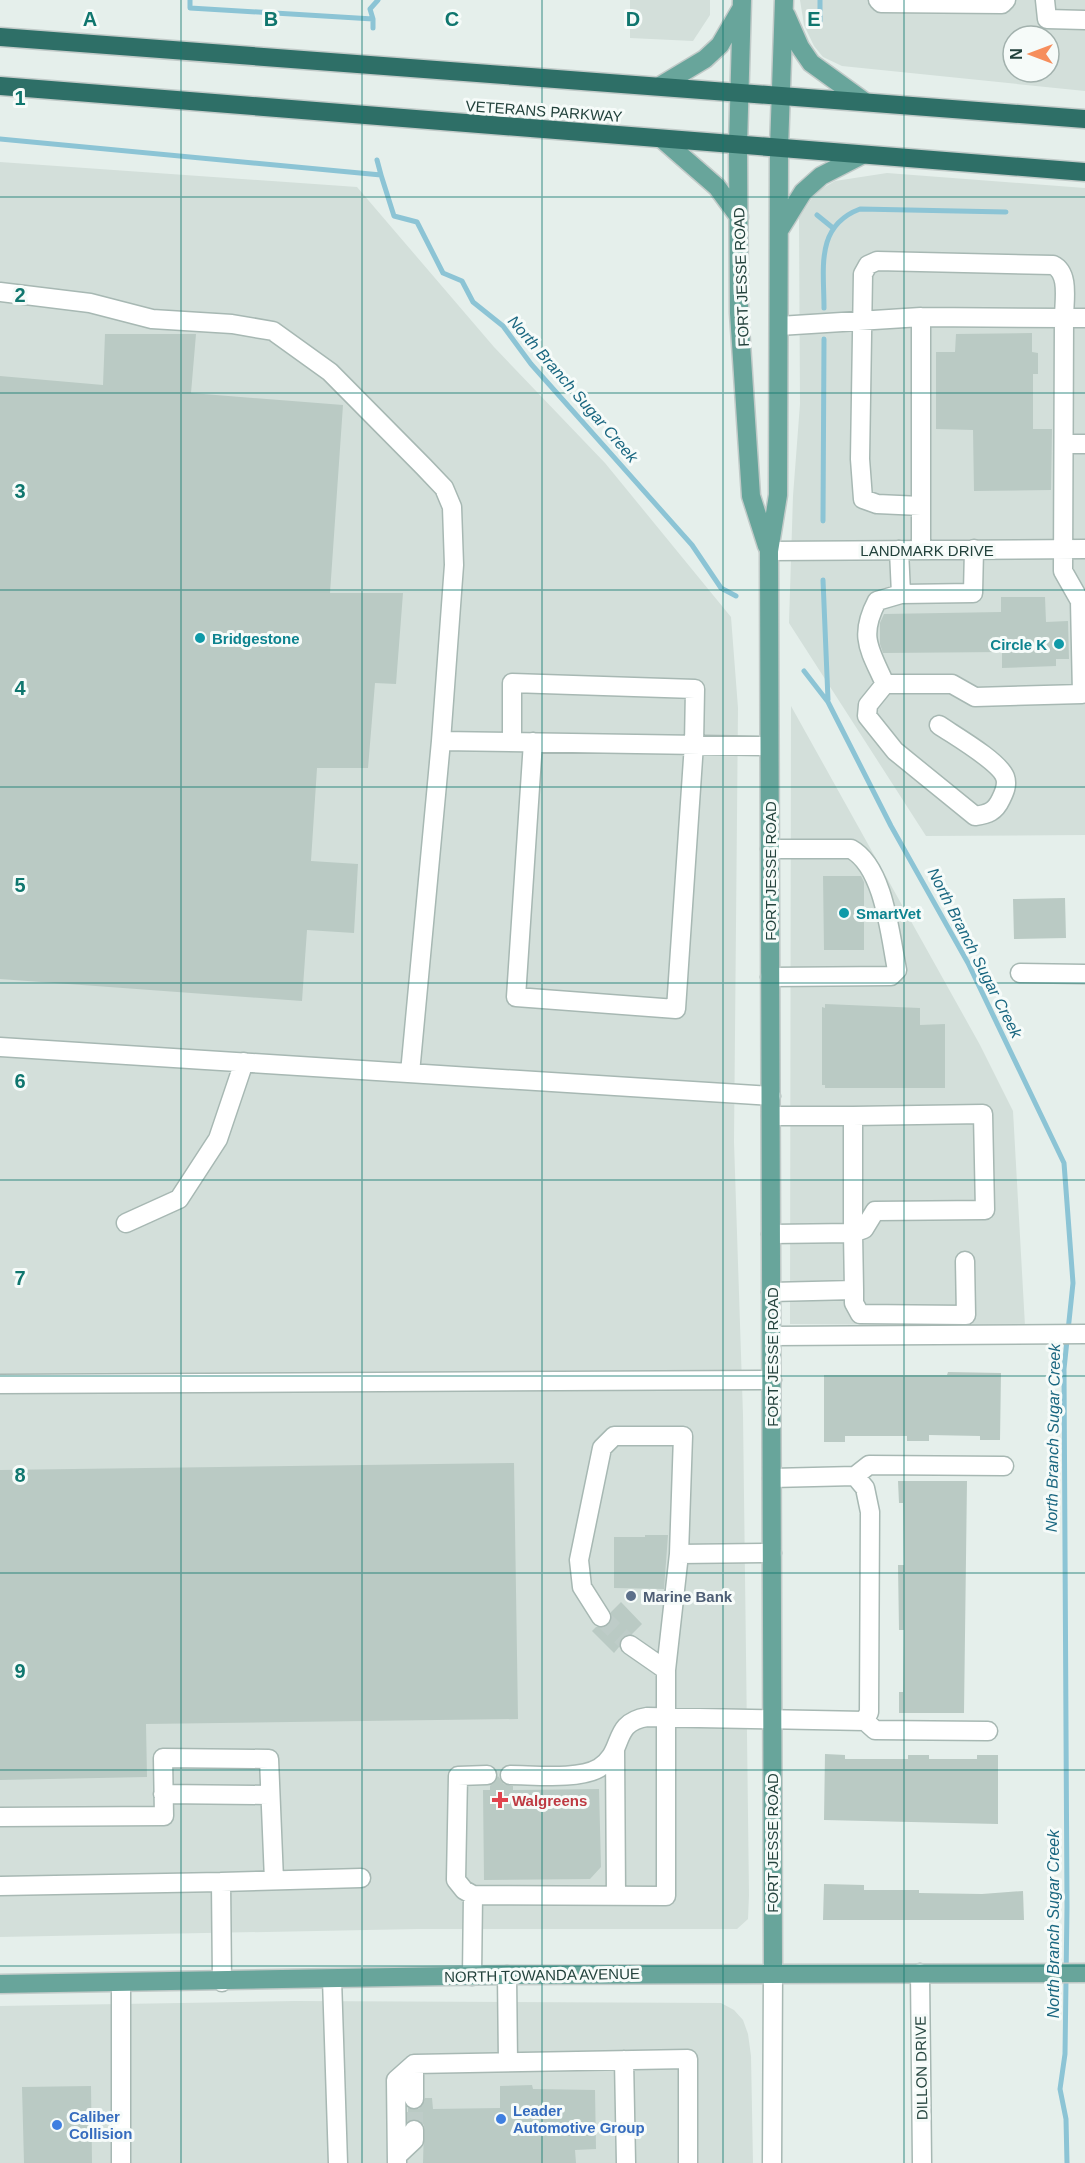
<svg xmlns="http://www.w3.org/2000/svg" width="1085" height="2163" viewBox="0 0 1085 2163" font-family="Arial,sans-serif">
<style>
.built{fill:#d3dfda;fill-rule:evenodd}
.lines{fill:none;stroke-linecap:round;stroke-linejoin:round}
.stream{stroke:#8cc4d5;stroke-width:5}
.building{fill:#bacac4}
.minor-tunnel{stroke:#beccc8;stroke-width:18;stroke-dasharray:18 9;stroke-linecap:butt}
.minor-casing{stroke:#a7b8b3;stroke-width:21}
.major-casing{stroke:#c1cac8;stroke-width:21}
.highway-casing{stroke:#c1cac8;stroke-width:21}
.minor{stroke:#fff;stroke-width:18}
.major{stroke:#68a59b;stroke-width:18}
.highway{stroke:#2e6f67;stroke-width:18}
.grid{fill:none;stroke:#0f766e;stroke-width:1.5;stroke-opacity:0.55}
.culture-dot{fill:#0f9aa8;stroke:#f6fbf9;stroke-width:2}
.service-dot{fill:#5c6f8a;stroke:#f6fbf9;stroke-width:2}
.health-dot{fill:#e0444e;stroke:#f6fbf9;stroke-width:2}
.shop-dot{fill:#3f7fe0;stroke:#f6fbf9;stroke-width:2}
.labels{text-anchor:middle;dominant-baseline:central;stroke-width:6;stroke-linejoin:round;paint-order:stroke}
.street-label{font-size:15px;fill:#23423c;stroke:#f6fbf9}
.culture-label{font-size:15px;font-weight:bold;fill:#0d838f;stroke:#f6fbf9;text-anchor:start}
.service-label{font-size:15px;font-weight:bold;fill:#4e5e75;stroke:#f6fbf9;text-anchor:start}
.health-label{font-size:15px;font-weight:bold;fill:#be3a42;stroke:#f6fbf9;text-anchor:start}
.shop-label{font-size:15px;font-weight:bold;fill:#366cbe;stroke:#f6fbf9;text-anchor:start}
.water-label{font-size:16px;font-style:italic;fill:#1a6780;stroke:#f6fbf9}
.grid-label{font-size:20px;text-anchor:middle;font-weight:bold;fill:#0f766e;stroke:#f6fbf9;stroke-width:6;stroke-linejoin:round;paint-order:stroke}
</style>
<rect width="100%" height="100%" fill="#e5efeb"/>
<!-- built -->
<path class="built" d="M630,0H710V15L693,41L630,38Z
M800,0H1085V91L842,66L823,57L814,46L804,25ZM1013,36H1049V72H1013Z
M0,162L357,187L494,347L605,463L731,617L738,708L734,1142L743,1415L749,1895L748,1919L737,1929H417L0,1937Z
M887,173L1085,188V835L926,836L789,623L793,496L800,404L799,218L816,192L835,181Z
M791,706L980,1045L1013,1111L1025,1326L790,1324Z
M295,2001L721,2003L734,2010L743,2020L748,2034L751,2056L753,2163H0V2006Z"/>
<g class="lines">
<!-- stream -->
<path class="stream" d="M190,0V8L373,19V28
M820,0V22
M373,19L370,9L378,0
M0,139L381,175L394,216L417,222L443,273L462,281L473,302L503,326L531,364L692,545L721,588L736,596
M377,160L381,175
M817,215L833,228
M824,308C824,268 815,226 860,209L1006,212
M823,521L824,339
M823,580L828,700
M804,671L828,702L891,826L968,963L1064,1163L1073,1283L1064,1369L1067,1907L1065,2054L1060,2089L1066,2119L1067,2163"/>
</g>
<!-- building -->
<path class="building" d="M1032,333V352L1038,353V374H1033V429H1052L1051,490L974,491L973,430L936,429V352H955L956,334Z
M105,334H196L191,393L343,405L330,593H403L396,684L375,683L368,768H317L311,861L358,864L354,933L307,930L302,1001L0,979V376L103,385Z
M1001,597H1045L1046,622L1068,621L1069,659H1056V666L1002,668V652L883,653L880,644V623L884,614L1001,612Z
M823,876H861L864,882V950H824Z
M1065,898L1066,938L1014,939L1013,899Z
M825,1004L920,1008V1025L945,1024V1088H825V1085H822V1007L825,1008Z
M948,1372L1001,1373L1000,1440H980V1436L929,1435V1441H907V1436H845V1442H824V1375H947Z
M514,1463L518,1719L146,1724L147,1777L0,1780V1470Z
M898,1481H967L964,1713H899V1692H903L904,1630H899L898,1565H904L903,1503H899Z
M645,1535H668L664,1589L614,1588V1537H645Z
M621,1602L642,1624L632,1634L621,1638L619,1647L614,1653L592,1631L596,1627L607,1626L611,1622V1612Z
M825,1754L845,1755V1759H908V1755H929V1759H977V1755H998V1824L824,1820Z
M498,1776L504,1784L513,1786V1790L599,1789L601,1867L590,1879L484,1880L483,1790H490V1786Z
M824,1884L864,1885V1890H919V1893L982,1894L1023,1891L1024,1920H823Z
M532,2085L533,2089L595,2090L596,2149L575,2150L576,2163H423L424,2125L415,2119L408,2121V2108L419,2109L425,2098H432L433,2109L500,2108V2086Z
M91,2086L92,2163H24L22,2087Z"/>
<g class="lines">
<!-- minor-tunnel -->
<path class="minor-tunnel" d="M601,1617L630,1645
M414,2130V2099"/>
<defs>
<path id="minor" d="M878,0L881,3L1002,4L1006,0
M1045,0L1047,19L1085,20
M0,292L90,303L152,319L232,324L273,331L330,372L424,467L444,488L452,507L454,565L441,741
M779,326L921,317
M1064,444H1085
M921,506L877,504L863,499L860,459L863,274L868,265L877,261L1053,265C1070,273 1064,301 1064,318H1085
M899,550L901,594L877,601C858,637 870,650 885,684H952L975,697L1082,694L1080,601L1063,571L1064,318L921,317V550
M769,551L1085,549
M901,594L973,593L974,549
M885,684L868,705L867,716L895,751L975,816C988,814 995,812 1001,799C1004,793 1008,785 1005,777C999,761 955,736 939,725
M512,742V683L695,689L694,744L676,1009L516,997L533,742
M770,849H851C884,867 890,935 897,970L891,976L770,977
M1020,973L1085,974
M0,1047L771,1096
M410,1073L441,741L769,746
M771,1116H853V1233L771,1234
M126,1223L179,1199L218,1139L244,1062
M854,1290V1303L860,1314L966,1315L965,1261
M771,1292L854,1290L853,1233L864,1229L875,1211L985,1210L983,1114L853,1116
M772,1336L1085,1334
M0,1384L772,1380
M855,1476L869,1465L1004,1466
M679,1554L772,1553
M630,1645L666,1670
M865,1721L875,1730L988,1731
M615,1751L616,1896
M510,1775C534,1775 579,1780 599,1768C626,1751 610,1723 647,1717L865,1721L869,1712L870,1512L865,1488L855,1476L772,1478
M163,1794L269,1795
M0,1817L164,1816L163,1758L269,1759L274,1880
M221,1882L361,1878
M0,1886L221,1882L222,1982
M473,1895L464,1890L456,1880L458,1776L487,1775
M920,1973L922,2163
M507,1975L508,2062
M472,1976L473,1895L666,1896V1670L679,1554L683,1436H614L602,1448L579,1560L582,1587L601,1617
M332,1979L338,2163
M121,1983V2163
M624,2060L626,2163
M414,2064V2099
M397,2156L414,2140V2130
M397,2163L396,2080L414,2064L688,2059V2163
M772,2163L773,1973"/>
<path id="major" d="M742,0L738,145L739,313L751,496L767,546
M786,15L800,47L811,63L865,102
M660,86L705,59L720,45L741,9
M662,139L717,187L739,217
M780,229L803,192L821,176L862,155
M773,1973L769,551L778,495L779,149L784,0
M0,1984L507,1975L1085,1973"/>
<path id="highway" d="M0,37L1085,119
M0,86L1085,172"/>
</defs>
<!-- minor casing -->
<use href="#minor" class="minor-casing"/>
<!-- major casing -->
<use href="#major" class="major-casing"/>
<!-- highway casing -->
<use href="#highway" class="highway-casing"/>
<!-- minor -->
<use href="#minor" class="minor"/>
<!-- major -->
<use href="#major" class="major"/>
<!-- highway -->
<use href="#highway" class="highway"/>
</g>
<!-- grid -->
<path class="grid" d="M181,0V2163M362,0V2163M542,0V2163M723,0V2163M904,0V2163M0,197H1085M0,393H1085M0,590H1085M0,787H1085M0,983H1085M0,1180H1085M0,1376H1085M0,1573H1085M0,1770H1085M0,1966H1085"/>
<!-- markers -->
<g class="culture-dot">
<circle cx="200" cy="638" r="6"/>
<circle cx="1059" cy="644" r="6"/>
<circle cx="844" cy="913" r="6"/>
</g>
<circle class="service-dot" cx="631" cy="1596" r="6"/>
<path class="health-dot" d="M497 1791h6v6h6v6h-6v6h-6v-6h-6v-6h6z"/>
<g class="shop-dot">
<circle cx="501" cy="2119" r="6"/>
<circle cx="57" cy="2125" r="6"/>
</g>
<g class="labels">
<!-- street labels -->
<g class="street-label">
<text transform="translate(544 111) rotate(4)">VETERANS PARKWAY</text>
<text transform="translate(741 277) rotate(-92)">FORT JESSE ROAD</text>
<text x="927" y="550">LANDMARK DRIVE</text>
<text transform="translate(770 871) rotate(-90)">FORT JESSE ROAD</text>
<text transform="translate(772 1357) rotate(-90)">FORT JESSE ROAD</text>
<text transform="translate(772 1843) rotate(-90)">FORT JESSE ROAD</text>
<text transform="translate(542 1975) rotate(-1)">NORTH TOWANDA AVENUE</text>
<text transform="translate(921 2068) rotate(-91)">DILLON DRIVE</text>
</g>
<!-- culture labels -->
<g class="culture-label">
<text x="212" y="638">Bridgestone</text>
<text x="1047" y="644" text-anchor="end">Circle K</text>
<text x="856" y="913">SmartVet</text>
</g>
<!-- service labels -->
<g class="service-label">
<text x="643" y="1596">Marine Bank</text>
</g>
<!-- health labels -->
<g class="health-label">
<text x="512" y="1800">Walgreens</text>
</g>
<!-- shop labels -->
<g class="shop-label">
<text x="513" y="2110">Leader<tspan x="513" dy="17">Automotive Group</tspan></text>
<text x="69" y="2116">Caliber<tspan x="69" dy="17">Collision</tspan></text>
</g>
<!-- water labels -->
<g class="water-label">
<text transform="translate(573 389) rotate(49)">North Branch Sugar Creek</text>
<text transform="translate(975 953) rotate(63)">North Branch Sugar Creek</text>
<text transform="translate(1053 1438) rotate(-89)">North Branch Sugar Creek</text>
<text transform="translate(1053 1924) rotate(-90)">North Branch Sugar Creek</text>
</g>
</g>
<g class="grid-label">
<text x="90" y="26">A</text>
<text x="271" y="26">B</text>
<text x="452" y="26">C</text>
<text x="633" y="26">D</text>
<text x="814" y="26">E</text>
<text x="20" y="105">1</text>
<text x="20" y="302">2</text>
<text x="20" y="498">3</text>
<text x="20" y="695">4</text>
<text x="20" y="892">5</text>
<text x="20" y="1088">6</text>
<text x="20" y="1285">7</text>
<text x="20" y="1482">8</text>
<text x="20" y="1678">9</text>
</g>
<!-- north arrow -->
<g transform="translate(1031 54) rotate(270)"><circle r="28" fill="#f6fbf9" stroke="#a2b1ad" stroke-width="1.5"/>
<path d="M0-4.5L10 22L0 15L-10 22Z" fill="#f68e5c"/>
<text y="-9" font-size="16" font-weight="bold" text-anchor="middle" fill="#23423c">N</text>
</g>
</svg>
